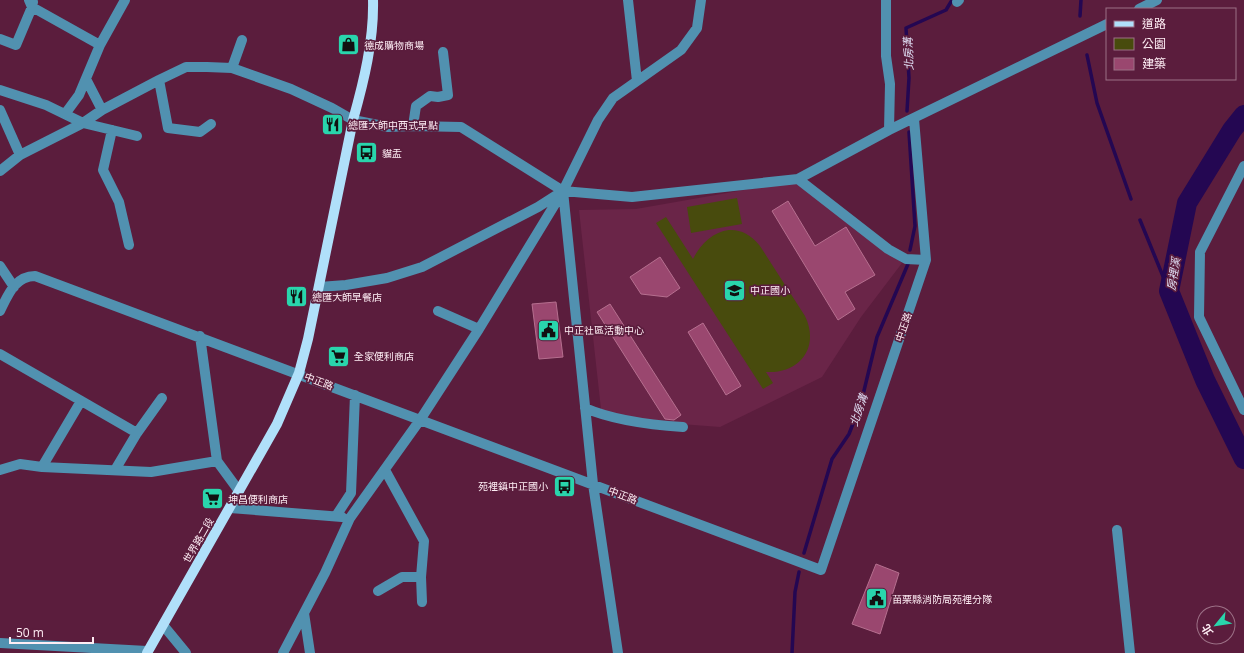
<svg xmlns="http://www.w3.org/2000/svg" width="1244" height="653" viewBox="0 0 1244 653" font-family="'Open Sans','Noto Sans TC',sans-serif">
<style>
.built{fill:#6a2548}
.green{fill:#484b0d}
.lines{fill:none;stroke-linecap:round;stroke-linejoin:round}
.stream{stroke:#240752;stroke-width:3.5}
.river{stroke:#240752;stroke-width:20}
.building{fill:#9a476f;stroke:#b66f8f}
.minor{stroke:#5191b0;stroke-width:10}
.major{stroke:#b0e0fa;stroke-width:10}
.labels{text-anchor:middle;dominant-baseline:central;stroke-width:3.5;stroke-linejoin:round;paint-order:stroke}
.poi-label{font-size:10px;fill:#feedf4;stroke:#5b1d3d;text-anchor:start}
.street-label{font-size:10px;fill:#feedf4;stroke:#5b1d3d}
.water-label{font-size:11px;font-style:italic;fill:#e0def4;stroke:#5b1d3d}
</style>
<rect width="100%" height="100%" fill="#5b1d3d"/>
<!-- built -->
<path class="built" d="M796,181L902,263L861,317L822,377L720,427L602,418L579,210L636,209Z"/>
<!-- green -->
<path class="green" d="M737,198L742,224L691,233L687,207Z
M666,217L693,259C707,231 737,217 760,246L805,316C820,347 800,374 766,372L773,383L763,389L656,223Z"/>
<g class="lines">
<!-- stream -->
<path class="stream" d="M1080,16L1081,0
M1087,55L1097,103L1131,199
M907,111L909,78L906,28L946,10L952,0
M909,132L915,226L910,250
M1140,220L1169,291
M804,553L832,459L849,434L861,403L877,337L908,264
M792,653L795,592L799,572"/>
<!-- river -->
<path class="river" d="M1244,115L1232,130L1187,203L1169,291L1205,380L1244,459"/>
</g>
<!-- building -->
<path class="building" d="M788,201L815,246L846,227L875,275L845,292L855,309L838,320L772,211Z
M660,257L680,288L667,297L641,294L630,277Z
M556,302L563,357L539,359L532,304Z
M610,304L681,415L674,420L665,419L597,312Z
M703,323L741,386L726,395L688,332Z
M876,564L899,573L880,634L852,624Z"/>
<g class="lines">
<!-- minor -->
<path class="minor" d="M29,0L32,7L100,45
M628,0L637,81
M886,0V56L890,84L889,130
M957,2L959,0
M1139,9L1157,0
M0,39L16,45L32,7L33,2
M232,68L242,40
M86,79L102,110
M159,80L168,128L200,132L211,124
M0,90L46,105L83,123L137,136
M0,110L20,155
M65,114L79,95L100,45L125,0
M413,126L416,106L430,96L438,97L448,95L443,52
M112,130L103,170L119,202L129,245
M1244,166L1200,252L1199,317L1244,410
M0,171L20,155L83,123L102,110L159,80L186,67H207L232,68L291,89L332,108L353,120L388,127L413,126L461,127L563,191L593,484L618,653
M798,179L888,249L906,259L926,260
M0,266L14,287
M319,287L346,285L387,278L422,267L538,207L563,191L632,197L798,179L889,130L1107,24
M0,311C8,295 15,276 35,276L821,570L926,260L914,119
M438,311L479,329
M200,336L217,461L239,491
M0,354L137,433
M585,408C615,421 651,425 683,427
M42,467L81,401
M0,470L20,464L42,467L151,472L217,461
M115,470L137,433L162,398
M385,470L424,541L421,577L422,602
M230,508L342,517
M336,516L351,493L355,395
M1117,530L1130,653
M378,591L402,577H421
M304,613L310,653
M163,625L186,653
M0,643L147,651
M283,653L325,573L350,518L420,420L479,329L563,191L598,120L613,98L681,50L697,28L701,0"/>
<!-- major -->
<path class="major" d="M147,653L277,424L299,373L308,339L353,120C364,81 374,40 373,0"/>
</g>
<!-- icons -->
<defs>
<symbol id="shop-square" viewBox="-11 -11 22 22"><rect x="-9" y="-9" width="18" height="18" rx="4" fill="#29d5ac" stroke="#5b1d3d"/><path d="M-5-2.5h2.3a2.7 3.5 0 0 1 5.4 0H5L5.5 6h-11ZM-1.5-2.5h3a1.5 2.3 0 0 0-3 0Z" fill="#111"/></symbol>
<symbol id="restaurant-square" viewBox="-11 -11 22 22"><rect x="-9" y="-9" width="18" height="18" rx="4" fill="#29d5ac" stroke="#5b1d3d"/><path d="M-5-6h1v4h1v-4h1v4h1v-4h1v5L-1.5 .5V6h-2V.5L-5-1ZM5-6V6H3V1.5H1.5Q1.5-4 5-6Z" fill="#111"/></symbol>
<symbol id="bus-square" viewBox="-11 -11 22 22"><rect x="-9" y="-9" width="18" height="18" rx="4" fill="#29d5ac" stroke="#5b1d3d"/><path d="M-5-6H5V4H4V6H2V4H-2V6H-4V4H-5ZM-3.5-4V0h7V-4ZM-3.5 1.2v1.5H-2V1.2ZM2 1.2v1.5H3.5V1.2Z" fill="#111"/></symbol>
<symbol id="school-square" viewBox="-11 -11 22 22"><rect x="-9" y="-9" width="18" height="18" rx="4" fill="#29d5ac" stroke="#5b1d3d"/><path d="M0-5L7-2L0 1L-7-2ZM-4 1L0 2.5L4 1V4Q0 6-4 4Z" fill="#111"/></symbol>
<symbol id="civic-square" viewBox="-11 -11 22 22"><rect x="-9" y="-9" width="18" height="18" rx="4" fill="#29d5ac" stroke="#5b1d3d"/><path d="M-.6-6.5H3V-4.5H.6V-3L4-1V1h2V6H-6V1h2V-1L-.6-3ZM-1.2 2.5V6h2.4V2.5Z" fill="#111"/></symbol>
<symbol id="supermarket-square" viewBox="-11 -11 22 22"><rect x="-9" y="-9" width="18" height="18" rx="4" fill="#29d5ac" stroke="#5b1d3d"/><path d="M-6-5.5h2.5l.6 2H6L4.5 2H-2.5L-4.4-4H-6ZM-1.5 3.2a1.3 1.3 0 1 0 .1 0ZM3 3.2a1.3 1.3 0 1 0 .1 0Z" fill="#111"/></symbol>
</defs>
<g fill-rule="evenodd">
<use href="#shop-square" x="336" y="32" width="25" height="25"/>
<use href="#restaurant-square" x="320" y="112" width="25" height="25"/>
<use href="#bus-square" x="354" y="140" width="25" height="25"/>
<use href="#school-square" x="722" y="278" width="25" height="25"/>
<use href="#restaurant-square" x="284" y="284" width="25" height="25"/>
<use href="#civic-square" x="536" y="318" width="25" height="25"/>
<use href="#supermarket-square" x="326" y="344" width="25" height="25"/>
<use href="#bus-square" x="552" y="474" width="25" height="25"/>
<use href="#supermarket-square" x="200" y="486" width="25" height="25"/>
<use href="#civic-square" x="864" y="586" width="25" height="25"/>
</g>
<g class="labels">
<!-- poi labels -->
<g class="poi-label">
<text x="364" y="45">德成購物商場</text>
<text x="348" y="125">總匯大師中西式早點</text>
<text x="382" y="153">貓盂</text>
<text x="750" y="290">中正國小</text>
<text x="312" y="297">總匯大師早餐店</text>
<text x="564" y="330">中正社區活動中心</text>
<text x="354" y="356">全家便利商店</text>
<text x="548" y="486" text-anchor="end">苑裡鎮中正國小</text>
<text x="228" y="499">坤昌便利商店</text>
<text x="892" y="599">苗栗縣消防局苑裡分隊</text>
</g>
<!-- street labels -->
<g class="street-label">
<text transform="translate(903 327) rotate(-71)">中正路</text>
<text transform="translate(319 381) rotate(21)">中正路</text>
<text transform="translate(623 495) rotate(21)">中正路</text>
<text transform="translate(198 540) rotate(-60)">世界路二段</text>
</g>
<!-- water labels -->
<g class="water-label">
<text transform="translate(908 54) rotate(-93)">北房溝</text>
<text transform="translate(1173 274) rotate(-81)">房裡溪</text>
<text transform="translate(858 410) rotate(-71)">北房溝</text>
</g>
</g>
<!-- legend -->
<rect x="1106" y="8" width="130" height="72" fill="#5b1d3d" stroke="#9c7086"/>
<rect x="1114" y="21" width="20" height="6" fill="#b0e0fa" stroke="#9c7086"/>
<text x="1142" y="28" font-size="12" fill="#feedf4">道路</text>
<rect x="1114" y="38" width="20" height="12" fill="#484b0d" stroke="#9c7086"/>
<text x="1142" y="48" font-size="12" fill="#feedf4">公園</text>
<rect x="1114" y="58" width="20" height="12" fill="#9a476f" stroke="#9c7086"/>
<text x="1142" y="68" font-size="12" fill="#feedf4">建築</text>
<!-- north arrow -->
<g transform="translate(1216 625) rotate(240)"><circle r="19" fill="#5b1d3d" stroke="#9c7086"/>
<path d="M0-3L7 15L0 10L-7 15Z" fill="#29d5ac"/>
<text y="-6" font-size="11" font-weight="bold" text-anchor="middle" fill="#feedf4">北</text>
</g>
<!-- scale -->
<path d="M10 637v6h83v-6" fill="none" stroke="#feedf4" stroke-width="2"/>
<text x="16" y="637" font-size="12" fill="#feedf4" stroke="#5b1d3d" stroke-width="3" paint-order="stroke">50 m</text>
</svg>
